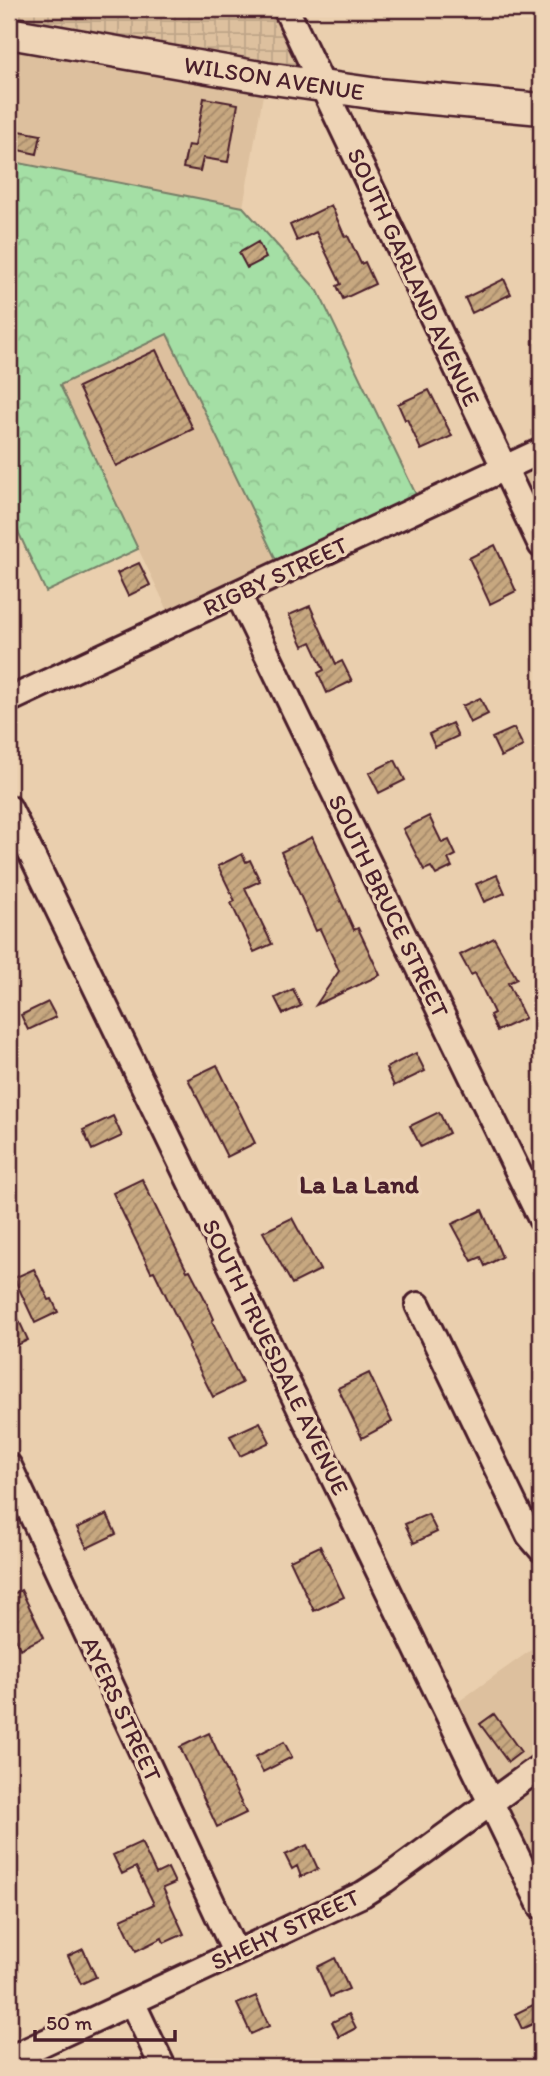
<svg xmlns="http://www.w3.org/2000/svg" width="550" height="2076" viewBox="0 0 550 2076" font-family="Itim,sans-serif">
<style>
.built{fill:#ddc09e}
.industrial{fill:url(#industrial-grid)}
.forest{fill:url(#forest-crowns);stroke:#777f68;stroke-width:2}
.building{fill:url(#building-hatch);stroke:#4a1f2b;stroke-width:2}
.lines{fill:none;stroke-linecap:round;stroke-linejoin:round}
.minor-casing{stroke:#4a1f2b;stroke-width:30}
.major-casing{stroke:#4a1f2b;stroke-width:35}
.minor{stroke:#eed4b6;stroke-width:24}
.major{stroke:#eed4b6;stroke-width:30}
.labels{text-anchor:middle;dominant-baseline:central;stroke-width:7;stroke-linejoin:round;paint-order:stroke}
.street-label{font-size:24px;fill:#4a1f2b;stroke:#eed4b6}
.neighbourhood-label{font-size:26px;font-weight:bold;fill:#4a1f2b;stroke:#eed4b6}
</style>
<defs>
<pattern id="industrial-grid" width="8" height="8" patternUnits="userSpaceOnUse" patternTransform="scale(1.75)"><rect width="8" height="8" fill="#ddc09e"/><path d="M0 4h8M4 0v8" fill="none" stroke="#bfa588"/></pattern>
<pattern id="forest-crowns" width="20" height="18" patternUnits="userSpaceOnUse" patternTransform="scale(1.75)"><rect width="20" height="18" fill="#a4dfa5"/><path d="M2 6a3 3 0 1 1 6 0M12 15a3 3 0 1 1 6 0" fill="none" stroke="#8fbf8e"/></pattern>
<pattern id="building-hatch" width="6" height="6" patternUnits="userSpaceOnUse" patternTransform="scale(1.75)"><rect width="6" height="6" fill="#c7a880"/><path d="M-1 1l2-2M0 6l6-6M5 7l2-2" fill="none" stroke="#a48869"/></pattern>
</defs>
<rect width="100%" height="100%" fill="#eacfae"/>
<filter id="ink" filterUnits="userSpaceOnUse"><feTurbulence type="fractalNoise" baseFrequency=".0143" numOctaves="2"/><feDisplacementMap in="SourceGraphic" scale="14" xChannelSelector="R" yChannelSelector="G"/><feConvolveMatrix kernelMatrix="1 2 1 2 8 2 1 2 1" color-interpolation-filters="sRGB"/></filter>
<g filter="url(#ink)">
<!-- built -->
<path class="built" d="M9,33L266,78L243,207L9,161Z
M168,334L282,572L174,623L59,385Z
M541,451V545L504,469Z
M541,1643V1887L448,1709Z"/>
<!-- industrial -->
<path class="industrial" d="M9,9H286L323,86L9,33Z"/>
<!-- forest -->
<path class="forest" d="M9,161L243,207L318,291L422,507L282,572L167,334L60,385L138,549L46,592L9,512Z"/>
<!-- building -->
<path class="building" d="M204,98L238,104L228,162L203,158L200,171L183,168L188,145L195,146Z
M9,129L41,135L37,154L9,148Z
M331,205L345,237L348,236L361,264L365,262L375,284L343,299L337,286L341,284L316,232L297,241L290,225Z
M258,242L266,258L247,268L239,253Z
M504,279L511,294L472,313L465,298Z
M156,350L193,429L116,466L78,387Z
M429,390L452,436L421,450L407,419L405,420L398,404Z
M495,545L516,591L490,604L469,558Z
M139,563L150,585L128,596L117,573Z
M310,606L336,664L342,661L352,681L327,693L318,673L324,670L311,642L303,646L289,615Z
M480,698L488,714L470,723L462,706Z
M452,723L458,736L435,747L429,734Z
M514,728L523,746L501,757L492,738Z
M395,760L405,780L379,793L369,773Z
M429,816L442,843L449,840L456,855L448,859L452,867L436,875L431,867L424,870L403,829Z
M312,837L354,930L358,928L380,975L316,1005L339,971L320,929L316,931L281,852Z
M242,854L246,862L250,860L260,881L245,888L272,944L254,952L231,903L235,901L218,866Z
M497,875L505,893L484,902L476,884Z
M494,938L517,979L508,983L525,1018L497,1031L490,1015L494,1013L475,973L471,975L460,955Z
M293,989L301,1006L283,1014L275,998Z
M48,1002L56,1017L28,1030L21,1015Z
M416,1053L425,1071L394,1086L386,1068Z
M217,1065L255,1143L227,1157L188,1079Z
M439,1112L449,1133L421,1147L410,1126Z
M113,1116L122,1136L92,1150L83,1130Z
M142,1179L187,1271L190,1270L205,1299L214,1319L212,1321L242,1383L213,1397L188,1347L190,1345L170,1304L154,1271L151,1272L113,1193Z
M482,1210L502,1257L485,1266L481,1257L472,1261L452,1224Z
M292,1218L320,1270L292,1284L263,1232Z
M34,1269L49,1300L52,1299L58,1312L35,1323L14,1278Z
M9,1299L28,1340L9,1349Z
M369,1373L392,1422L362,1438L338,1388Z
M260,1422L270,1442L240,1456L230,1436Z
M107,1514L116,1534L87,1548L77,1528Z
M428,1514L437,1532L414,1543L405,1524Z
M320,1546L344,1597L314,1611L290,1560Z
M21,1590L44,1637L20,1649L9,1625V1596Z
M494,1714L521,1752L508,1762L480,1724Z
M209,1733L246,1813L217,1827L180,1747Z
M284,1742L292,1757L263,1772L255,1757Z
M141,1842L156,1874L168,1868L175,1883L163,1888L184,1934L164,1943L162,1938L136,1951L121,1919L154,1904L136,1867L122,1874L113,1855Z
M307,1845L318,1869L301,1877L297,1866L292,1869L285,1855Z
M83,1949L96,1977L81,1984L68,1956Z
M335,1958L349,1989L330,1997L317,1967Z
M256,1996L269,2026L251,2034L237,2004Z
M541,2001V2020L522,2029L515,2014Z
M349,2014L356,2028L339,2037L332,2022Z"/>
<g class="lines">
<defs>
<path id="minor" d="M286,9L541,545
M238,594L541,1219
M9,700L541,451
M9,808L541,1906
M418,1305L529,1535L541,1549
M9,1466L235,1952
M132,2002L163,2067
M9,2059L363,1894L385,1880L541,1766"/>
<path id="major" d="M9,33L266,78L378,94L541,109"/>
</defs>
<!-- minor casing -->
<use href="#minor" class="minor-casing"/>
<!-- major casing -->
<use href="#major" class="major-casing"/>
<!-- minor -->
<use href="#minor" class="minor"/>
<!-- major -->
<use href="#major" class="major"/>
</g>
</g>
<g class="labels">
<!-- street labels -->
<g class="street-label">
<text transform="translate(274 78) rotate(9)">WILSON AVENUE</text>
<text transform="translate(414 277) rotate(65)">SOUTH GARLAND AVENUE</text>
<text transform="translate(275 576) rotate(-25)">RIGBY STREET</text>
<text transform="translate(389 906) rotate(64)">SOUTH BRUCE STREET</text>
<text transform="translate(276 1357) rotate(64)">SOUTH TRUESDALE AVENUE</text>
<text transform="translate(122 1709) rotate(65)">AYERS STREET</text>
<text transform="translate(285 1929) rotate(-25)">SHEHY STREET</text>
</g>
<!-- neighbourhood labels -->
<g class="neighbourhood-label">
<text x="359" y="1184">La La Land</text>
</g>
</g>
<!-- margin -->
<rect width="550" height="2076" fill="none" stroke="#eed4b6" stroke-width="35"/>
<rect x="18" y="18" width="515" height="2041" fill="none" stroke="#4a1f2b" stroke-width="2.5" filter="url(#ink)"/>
<!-- scale -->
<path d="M35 2030v10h140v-10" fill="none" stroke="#4a1f2b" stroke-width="3.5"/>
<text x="46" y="2030" font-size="21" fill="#4a1f2b" stroke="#eed4b6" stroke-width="5" paint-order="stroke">50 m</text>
</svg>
